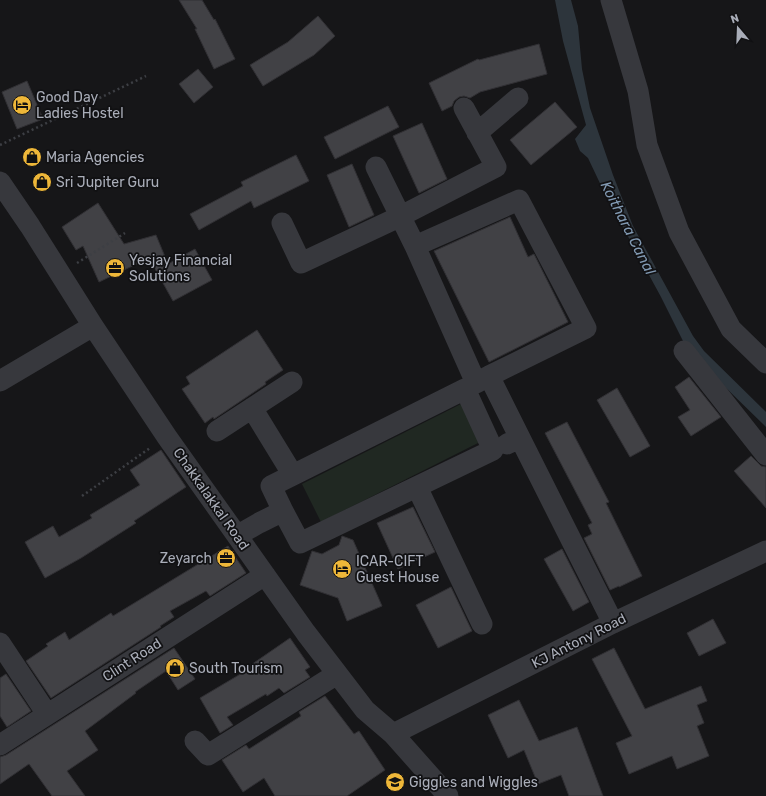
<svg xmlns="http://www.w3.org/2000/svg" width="766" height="796" viewBox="0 0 766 796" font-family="Rubik,sans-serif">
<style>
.green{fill:#202822}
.water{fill:#2d353c}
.building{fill:#414145;stroke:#313034}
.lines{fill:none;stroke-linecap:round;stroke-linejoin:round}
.path{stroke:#3d3f44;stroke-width:2.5;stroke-dasharray:2 3;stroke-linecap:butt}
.minor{stroke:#37383d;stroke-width:21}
.labels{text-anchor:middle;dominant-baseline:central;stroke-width:3.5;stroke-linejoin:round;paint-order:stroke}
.poi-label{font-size:14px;fill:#a9adb8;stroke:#111113;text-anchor:start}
.street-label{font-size:14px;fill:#a9adb8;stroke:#111113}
.water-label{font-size:15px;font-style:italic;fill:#8199b2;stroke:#111113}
</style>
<rect width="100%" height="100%" fill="#161618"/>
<!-- green -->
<path class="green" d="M461,404L480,442L321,522L302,484Z"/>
<!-- water -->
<path class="water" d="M555,0H571L578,26L582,69L590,108L613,175L633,226L693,336L704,351L766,412V427L724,386L683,341L661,297L606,196L588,158L580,151L575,139L586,125L563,41Z"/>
<!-- building -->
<path class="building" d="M179,0H202L214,20L215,19L235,59L214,69L195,29H197Z
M318,16L335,36L314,55L263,86L250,65L288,42Z
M539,44L547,74L480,92L470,98L464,96L459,97L454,101L452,106L442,111L429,83L478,59L479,60Z
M198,69L213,87L194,103L179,84Z
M27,81L43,119L17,129L2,92Z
M555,102L577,127L531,165L510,140Z
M388,106L399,127L335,159L324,137Z
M422,123L447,179L419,193L393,136Z
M296,155L309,181L254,208L251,201L199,230L190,214L243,186L241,182Z
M352,164L374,215L349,227L327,175Z
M98,203L124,244L156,235L168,264L195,249L212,280L173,301L149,258L99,282L83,246L76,250L62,227Z
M510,217L528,257L534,254L568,322L489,362L434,251Z
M257,330L283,370L265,382L266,384L214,419L213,417L205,423L182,389L190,384L186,377Z
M689,377L721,417L691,436L678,417L690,410L675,387Z
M617,388L650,446L630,457L597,400Z
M567,422L609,502L606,503L642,576L619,587V586L610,590L584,538L592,534L588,525L592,523L545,433Z
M161,450L186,487L134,521L136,523L81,558L45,578L25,542L53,526L59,537L92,518L90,515L140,485L130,470Z
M751,456L761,466L766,467V508L734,471Z
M413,507L435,552L398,569L377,523Z
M342,536L353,540L382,606L347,621L338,598L300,585L312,551L322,554L339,545Z
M228,546L246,573L210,596L206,591L170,611L174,617L160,626L161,627L51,698L26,661L48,646L46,644L65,632L69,640L111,613L113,616Z
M562,549L589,602L573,611L544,559Z
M451,587L472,631L438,648L416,605Z
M713,619L726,643L699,656L687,633Z
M290,638L310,667L305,670L310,677L284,693L279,688L267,696L266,694L227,717L233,725L220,733L200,698L249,669L248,667Z
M174,648L195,679L178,690L166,671L135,692L136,693L85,731L98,750L67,771L85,796H52L29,764L0,784V757L6,755Z
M614,648L645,709L701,686L707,701L697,705L704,723L697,726L709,756L677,769L672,756L629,774L616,743L632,736L592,659Z
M6,674L31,711L7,727L0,716V678Z
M325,696L354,734L359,731L385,770L347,796H275L264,778L243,792L222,760L246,745L249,749L301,716L299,712Z
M519,700L539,741L577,727L603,796H569L561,775L538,784L524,750L508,758L488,715Z"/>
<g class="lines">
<!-- path -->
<path class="path" d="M0,145L146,76
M77,263L125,233
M82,496L150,448"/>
<!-- minor -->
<path class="minor" d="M611,0L638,91L647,145L679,232L731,329L766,363
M477,133L518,98
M376,167L415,246L476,383
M0,182L30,226L93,326L167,437L306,633L365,710L393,734L448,796
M282,223L301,263L399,217L496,167L464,108
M415,246L519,200L586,328L489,376
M684,351L766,455
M0,381L93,326
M476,383L489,376L520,438L507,444
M252,408L293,475
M217,431L292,382
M520,438L613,623
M417,487L482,624
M238,535L259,523L283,511L271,486L465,389L493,450L300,543L283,511
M0,643L47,714
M393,734L613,623L766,551
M195,741L208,755L337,674
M0,745L265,575"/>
</g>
<!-- icons -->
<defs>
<symbol id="hotel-disc" viewBox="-11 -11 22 22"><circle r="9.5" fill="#eeb739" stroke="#111113"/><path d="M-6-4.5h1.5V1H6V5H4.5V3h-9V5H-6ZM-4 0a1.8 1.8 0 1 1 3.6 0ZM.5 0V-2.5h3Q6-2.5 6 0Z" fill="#111"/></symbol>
<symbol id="shop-disc" viewBox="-11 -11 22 22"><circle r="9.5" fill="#eeb739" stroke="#111113"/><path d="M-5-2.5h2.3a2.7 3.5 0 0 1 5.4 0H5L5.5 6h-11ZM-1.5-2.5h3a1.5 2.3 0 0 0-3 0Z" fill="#111"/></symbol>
<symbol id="office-disc" viewBox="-11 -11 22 22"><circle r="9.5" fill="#eeb739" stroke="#111113"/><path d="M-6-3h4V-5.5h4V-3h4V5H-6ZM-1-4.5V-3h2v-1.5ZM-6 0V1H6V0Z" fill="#111"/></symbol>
<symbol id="school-disc" viewBox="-11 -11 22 22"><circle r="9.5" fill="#eeb739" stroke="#111113"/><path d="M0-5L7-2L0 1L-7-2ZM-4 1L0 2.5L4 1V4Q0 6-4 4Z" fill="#111"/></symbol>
</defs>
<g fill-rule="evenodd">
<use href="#hotel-disc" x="11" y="94" width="22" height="22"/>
<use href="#shop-disc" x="21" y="146" width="22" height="22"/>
<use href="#shop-disc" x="31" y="171" width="22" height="22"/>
<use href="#office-disc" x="104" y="257" width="22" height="22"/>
<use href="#office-disc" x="215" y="547" width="22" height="22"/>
<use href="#hotel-disc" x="331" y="558" width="22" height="22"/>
<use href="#shop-disc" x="164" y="657" width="22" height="22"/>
<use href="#school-disc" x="384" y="771" width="22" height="22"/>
</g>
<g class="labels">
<!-- poi labels -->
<g class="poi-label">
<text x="36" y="97">Good Day<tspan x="36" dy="16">Ladies Hostel</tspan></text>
<text x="46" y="157">Maria Agencies</text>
<text x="56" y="182">Sri Jupiter Guru</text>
<text x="129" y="260">Yesjay Financial<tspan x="129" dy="16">Solutions</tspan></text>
<text x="212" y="558" text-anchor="end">Zeyarch</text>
<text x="356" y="561">ICAR-CIFT<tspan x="356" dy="16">Guest House</tspan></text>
<text x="189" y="668">South Tourism</text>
<text x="409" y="782">Giggles and Wiggles</text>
</g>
<!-- street labels -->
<g class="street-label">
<text transform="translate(211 499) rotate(55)">Chakkalakkal Road</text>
<text transform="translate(579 641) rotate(-27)">KJ Antony Road</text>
<text transform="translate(132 660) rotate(-33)">Clint Road</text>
</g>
<!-- water labels -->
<g class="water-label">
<text transform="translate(628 228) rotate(63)">Koithara Canal</text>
</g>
</g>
<!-- north arrow -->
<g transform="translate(738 28) rotate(341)" stroke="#111113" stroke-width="3" paint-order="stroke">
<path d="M0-3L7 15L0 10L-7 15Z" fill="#a9adb8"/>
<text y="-6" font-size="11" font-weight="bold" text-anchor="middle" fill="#a9adb8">N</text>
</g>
</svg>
